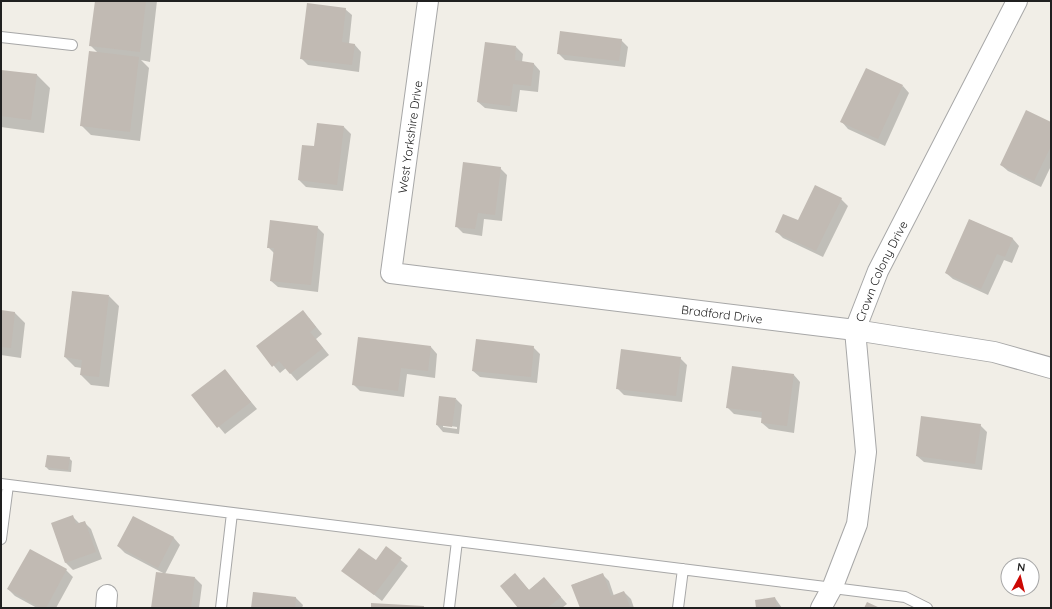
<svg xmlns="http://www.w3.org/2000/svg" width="1052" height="609" viewBox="0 0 1052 609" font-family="Quicksand,sans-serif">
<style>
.shadow{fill:#0003;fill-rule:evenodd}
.building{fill:#c1bab3}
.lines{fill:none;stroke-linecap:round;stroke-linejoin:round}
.service-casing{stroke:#a7a7a7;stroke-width:12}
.minor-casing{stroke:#a7a7a7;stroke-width:22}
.service{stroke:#fff;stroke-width:10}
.minor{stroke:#fff;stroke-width:20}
.labels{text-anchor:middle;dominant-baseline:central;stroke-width:3.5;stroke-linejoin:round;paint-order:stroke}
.street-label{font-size:12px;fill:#202020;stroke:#fff}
</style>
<rect width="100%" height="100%" fill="#f1eee7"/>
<!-- shadow -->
<path class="shadow" d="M96,1H157L150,62L141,60L149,68L140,141L91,135L81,125L98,53L90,45Z
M345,9L352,15L349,44L355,45L361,52L359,72L308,65L301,58Z
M621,40L628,47L625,67L565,60L558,53Z
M516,47L523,54L522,62L534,64L540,71L538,92L520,90L517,112L485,108L478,102Z
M1,71L37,75L50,88L44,133L1,127Z
M903,86L909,93L885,146L848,129L842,122Z
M1051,124V166L1041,187L1008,171L1001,165Z
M344,127L351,134L343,191L306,187L299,180L315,147Z
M500,168L507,175L502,221L484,219L482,236L463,233L456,226Z
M841,199L848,206L823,257L783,238L776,231Z
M970,220L1013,239L1019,246L1012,263L1004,260L988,295L953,279L946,273Z
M317,227L324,234L318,292L278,287L271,281L274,253L268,247Z
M109,296L119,306L109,387L91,385L81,375L82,368L75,367L65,357Z
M1,311L15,313L25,323L21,358L1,355Z
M309,318L322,334L316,339L329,355L297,381L286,368L280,373L258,347Z
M431,347L437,354L435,378L407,374L404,397L360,391L353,384Z
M533,347L540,354L537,383L480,377L473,371Z
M680,358L687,365L682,402L624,395L617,388Z
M225,371L257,409L225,434L193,396Z
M794,375L800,382L794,433L769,429L762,423V418L734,414L727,407Z
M456,399L462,405L459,434L443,432L437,425ZM443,425L457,427V429L443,427Z
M980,425L987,432L982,470L924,462L917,456Z
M69,458L72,461L71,472L49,470L46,467Z
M72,516L79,523L84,522L91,529L102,559L73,570L66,563L52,524Z
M133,517L174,538L180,545L165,574L125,553L118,546Z
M386,548L408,566L382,601L343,570L376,562Z
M66,570L73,577L56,608H37L15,596L8,589Z
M515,574L529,590L544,578L567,604L562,608H519Z
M602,574L609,581L614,596L624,592L631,599L634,608H581L572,585Z
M195,578L202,585L199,608H152Z
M254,593L296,598L303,605L302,608H252Z
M775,598L782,608H757Z"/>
<!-- building -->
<path class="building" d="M95,1H146L140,52L89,46Z
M307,3L346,8L342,42L355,44L352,65L300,59Z
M560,31L622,39L619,61L557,54Z
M485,42L516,46L515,60L534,63L531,86L513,84L510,106L477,102Z
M89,51L139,57L130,132L80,126Z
M866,68L903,85L878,139L840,122Z
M1,70L37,74L31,120L1,116Z
M1026,110L1051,122V146L1034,181L1000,165Z
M317,123L344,126L337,185L298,180L302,145L314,146Z
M463,162L501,167L495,215L478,213L475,229L455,227Z
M815,185L842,198L816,251L775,232L783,214L798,220Z
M969,219L1013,238L1005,257L997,254L981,289L945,273Z
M270,220L318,226L311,285L270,281L274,248H267Z
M72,291L109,295L99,377L80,375L82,360L64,357Z
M1,310L15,312L11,348L1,347Z
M303,310L316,327L310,332L323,348L290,374L279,361L272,367L256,346Z
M358,337L431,346L428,371L401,368L398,391L352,385Z
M476,339L534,346L531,377L472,371Z
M621,349L681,357L676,396L616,389Z
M732,366L794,374L787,426L761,423L762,412L726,408Z
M225,369L251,402L217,428L191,395Z
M439,396L456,398L452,427L436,425Z
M921,416L981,424L975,464L916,456Z
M47,455L70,457L68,470L45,467Z
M73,515L76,524L85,521L96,552L65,563L51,523Z
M133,516L174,537L158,568L117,546Z
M386,546L402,558L374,595L341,571L359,548L376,560Z
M30,549L67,569L46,608H41L7,589Z
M156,572L195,577L191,608H151Z
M515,573L529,590L544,577L561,597L547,608H518L500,586Z
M603,573L611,596L624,591L630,607L580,608L571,585Z
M253,592L296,597L295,608H251Z
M775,597L777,608H756L755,600Z
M867,602L880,608H864Z
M371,603L424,606V608H371Z"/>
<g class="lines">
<defs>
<path id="service" d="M1,37L72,45
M1,484L905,597L927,608
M1,539L8,485
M221,608L232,513
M449,608L457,541
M678,608L683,569"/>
<g id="minor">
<path id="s1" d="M428,1L391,273L855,330L994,352L1051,368"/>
<path d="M106,608L107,595"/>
<path id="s2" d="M821,608L833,586L857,524L866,452L855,330L878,271L1017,1"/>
</g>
</defs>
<!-- service casing -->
<use href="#service" class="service-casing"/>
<!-- minor casing -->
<use href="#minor" class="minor-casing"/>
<!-- service -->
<use href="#service" class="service"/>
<!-- minor -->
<use href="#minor" class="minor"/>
</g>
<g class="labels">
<!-- street labels -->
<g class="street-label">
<text transform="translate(410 137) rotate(-82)">West Yorkshire Drive</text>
<text stroke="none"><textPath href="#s2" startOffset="351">Crown Colony Drive</textPath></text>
<text stroke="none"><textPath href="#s1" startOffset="608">Bradford Drive</textPath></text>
</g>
</g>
<!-- border -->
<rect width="1052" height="609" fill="none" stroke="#202020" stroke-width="4"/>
<!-- north arrow -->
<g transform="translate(1020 577) rotate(7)"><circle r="19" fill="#ffffff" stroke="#a6a6a6"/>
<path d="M0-3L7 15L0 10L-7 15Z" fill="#cc0804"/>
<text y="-6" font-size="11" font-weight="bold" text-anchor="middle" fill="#202020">N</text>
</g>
</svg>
